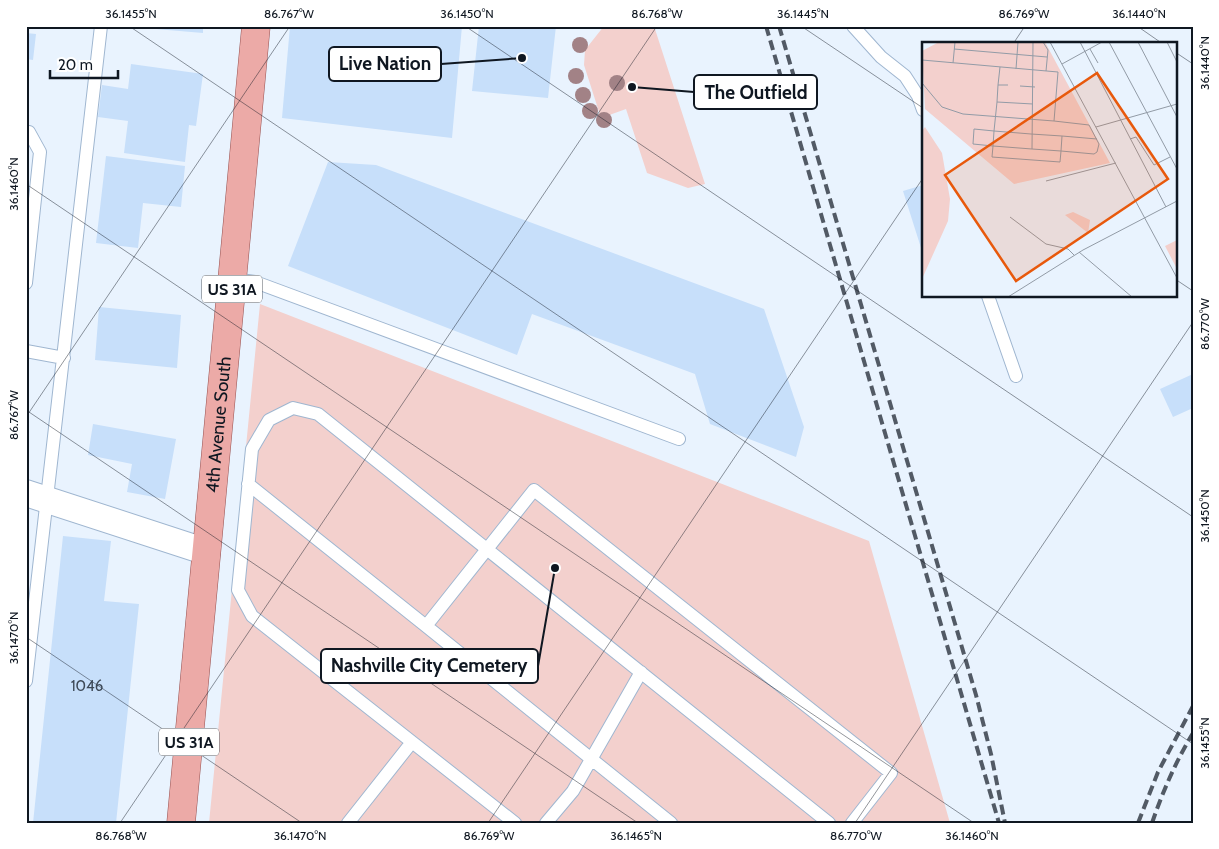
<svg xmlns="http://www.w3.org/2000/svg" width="1219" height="849" viewBox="0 0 1219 849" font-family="Cabin,sans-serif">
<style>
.green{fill:#f3d0cd}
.building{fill:#c7dffa}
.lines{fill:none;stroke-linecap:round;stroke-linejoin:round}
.lane-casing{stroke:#9fb6d0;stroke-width:14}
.street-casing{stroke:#9fb6d0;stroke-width:28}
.primary-casing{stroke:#965252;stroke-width:29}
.lane{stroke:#fff;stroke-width:12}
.street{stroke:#fff;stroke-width:26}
.primary{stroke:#ecaaa7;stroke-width:28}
.rail{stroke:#525a65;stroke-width:4;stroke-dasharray:10 5;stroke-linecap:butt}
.tree{fill:#a28286}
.ticks{fill:none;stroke:#0f1721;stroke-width:1;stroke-opacity:0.45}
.labels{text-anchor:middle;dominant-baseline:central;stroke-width:4.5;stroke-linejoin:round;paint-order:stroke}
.number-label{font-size:15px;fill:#3d4957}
.shield{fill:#fff;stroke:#575d64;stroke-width:1}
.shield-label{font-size:16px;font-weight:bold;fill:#0f1721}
.street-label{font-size:18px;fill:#0f1721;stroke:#fff}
.inset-road{fill:none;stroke:#929ba6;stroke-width:1}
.view{fill:#e8590c;fill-opacity:0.15;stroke:#e8590c;stroke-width:2.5}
.inset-edge{fill:none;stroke:#0f1721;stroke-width:2.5}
.leader{fill:none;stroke:#0f1721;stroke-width:2}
.callout-dot{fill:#0f1721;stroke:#fff;stroke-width:2}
.callout{fill:#fff;stroke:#0f1721;stroke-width:2}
.callout-label{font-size:19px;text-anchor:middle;font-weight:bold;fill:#0f1721}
.neatline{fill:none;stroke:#0f1721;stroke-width:2}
.ticks-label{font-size:12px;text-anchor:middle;fill:#0f1721}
</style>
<rect width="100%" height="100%" fill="#e9f3fe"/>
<!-- green -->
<path class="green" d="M604,26H654L705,184L688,188L647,173L626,109L601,118L584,65L585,50Z
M260,304L869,541L950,823H209Z"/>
<!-- building -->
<path class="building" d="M144,26H203V33L144,28Z
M290,26H462L452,138L282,118Z
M479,26H556L548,98L472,91Z
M26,33L36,34L33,60L26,59Z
M131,64L203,74L196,126L189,125L185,162L124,153L128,121L98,117L102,85L128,89Z
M106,156L185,166L181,207L143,203L138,248L96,243Z
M328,162L376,165L764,309L804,427L796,457L710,424L695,374L532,314L517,355L288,266Z
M923,185V251H922L903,191Z
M99,307L181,315L177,368L95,360Z
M1193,374V408L1173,417L1160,389Z
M93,424L176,439L165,499L127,492L132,464L88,455Z
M63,536L111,541L104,601L139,604L116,823H33Z"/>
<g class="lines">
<defs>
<path id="lane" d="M853,26L881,57L905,76L918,96L923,110
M26,132H29L40,152L26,283
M233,279L255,282L679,439
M988,296L1016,376
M26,351L64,358
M248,484L426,626
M26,681L101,26
M412,742L252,616L238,590L252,449L269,420L293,408L318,414L829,823
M348,823L412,742L515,823
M546,823L573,791L641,672
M671,823L426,626L534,490L891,773L852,823"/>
<path id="street" d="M26,493L207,552"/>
<g id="primary">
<path id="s1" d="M181,823L256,26"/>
</g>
</defs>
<!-- lane casing -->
<use href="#lane" class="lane-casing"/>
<!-- street casing -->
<use href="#street" class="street-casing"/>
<!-- primary casing -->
<use href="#primary" class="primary-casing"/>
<!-- lane -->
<use href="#lane" class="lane"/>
<!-- street -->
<use href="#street" class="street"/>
<!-- primary -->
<use href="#primary" class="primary"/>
<!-- rail -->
<path class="rail" d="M766,26L999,823
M779,26L976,695L991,754L1005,823
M1138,823L1158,772L1193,706
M1152,823C1163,791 1176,761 1193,733"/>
</g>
<!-- trees -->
<g class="tree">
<circle cx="580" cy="45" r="8"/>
<circle cx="576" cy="76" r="8"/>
<circle cx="617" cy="83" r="8"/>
<circle cx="583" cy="95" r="8"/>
<circle cx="590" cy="111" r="8"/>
<circle cx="604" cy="120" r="8"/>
</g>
<!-- ticks -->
<path class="ticks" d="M129,26L1193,744M465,26L1193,517M801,26L923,108M1137,26L1163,44M1013,44L1025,26M1175,52L1193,64M26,184L974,823M1175,279L1193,291M26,410L638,823M26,417L290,26M26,637L302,823M120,823L657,26M488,823L923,178M855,823L1193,322"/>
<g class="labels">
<!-- number labels -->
<g class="number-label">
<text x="87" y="686">1046</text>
</g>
<!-- shield labels -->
<g class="shield">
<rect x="202" y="275.5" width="60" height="27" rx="4"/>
<rect x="159" y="728.5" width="60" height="27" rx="4"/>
</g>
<g class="shield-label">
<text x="232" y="289">US 31A</text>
<text x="189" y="742">US 31A</text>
</g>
<!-- street labels -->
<g class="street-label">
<text stroke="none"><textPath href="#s1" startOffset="400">4th Avenue South</textPath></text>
</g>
</g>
<!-- overview -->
<g transform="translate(922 42)">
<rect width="255" height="255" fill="#e9f3fe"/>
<path d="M17,0H123L188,121L92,142L3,67L0,9ZM3,85L20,111L28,157L26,179L0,237V89ZM151,170L168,178L166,191L143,173ZM255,198V227L243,204Z" fill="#f3d0cd"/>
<path class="inset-road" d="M121,0L126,8L124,29M128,0L255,236M158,0L244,165M187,0L255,127M216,0L255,75M245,0L255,20M32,7L125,15M168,7L176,21M0,18L136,30L132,79L41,72L20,65L0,41M31,21L33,0M140,22L180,0M94,27L96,0M76,43L78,25M98,44L113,45M75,60L76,43H86M111,62L75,60L72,89L71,104L70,115L138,120L139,109L140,94L109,92L72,89L52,87L51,102L71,104L110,107L139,109L172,112L175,110L177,102L167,83L132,79M174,85L255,62M140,94L175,97M208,97L214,95L232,123L248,115M110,107L111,0M124,139L194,121M88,175L124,202L146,207L152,213M157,210L210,255M86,255L161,208L255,159"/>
<path class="view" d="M175,31L246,137L94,239L23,133Z"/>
<rect width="255" height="255" class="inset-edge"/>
</g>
<!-- callouts -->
<path class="leader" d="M522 58L441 64M632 87L694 92M555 568L538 666"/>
<g class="callout-dot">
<circle cx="522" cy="58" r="5"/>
<circle cx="632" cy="87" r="5"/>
<circle cx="555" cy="568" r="5"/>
</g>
<g class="callout">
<rect x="329" y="47" width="112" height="34" rx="5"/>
<rect x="694" y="75" width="123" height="34" rx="5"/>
<rect x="321" y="649" width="217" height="34" rx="5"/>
</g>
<g class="callout-label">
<text x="385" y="70">Live Nation</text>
<text x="756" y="99">The Outfield</text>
<text x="429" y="672">Nashville City Cemetery</text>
</g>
<!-- border -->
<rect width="1219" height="849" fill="none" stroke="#ffffff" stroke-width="55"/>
<!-- scale -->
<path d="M50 70v8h68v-8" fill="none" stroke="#0f1721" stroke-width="2.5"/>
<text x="58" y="70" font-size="15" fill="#0f1721" stroke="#ffffff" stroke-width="4" paint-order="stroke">20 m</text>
<rect x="28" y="28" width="1164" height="794" class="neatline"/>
<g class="ticks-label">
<text x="131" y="18">36.1455°N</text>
<text x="289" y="18">86.767°W</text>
<text x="467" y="18">36.1450°N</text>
<text x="657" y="18">86.768°W</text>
<text x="803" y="18">36.1445°N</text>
<text x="1024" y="18">86.769°W</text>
<text x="1139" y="18">36.1440°N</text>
<text transform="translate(1205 63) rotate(-90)" y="4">36.1440°N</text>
<text transform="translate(14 184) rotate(-90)" y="4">36.1460°N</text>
<text transform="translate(1205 324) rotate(-90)" y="4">86.770°W</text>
<text transform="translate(14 415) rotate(-90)" y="4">86.767°W</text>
<text transform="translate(1205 516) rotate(-90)" y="4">36.1450°N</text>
<text transform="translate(14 638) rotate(-90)" y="4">36.1470°N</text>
<text transform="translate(1205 743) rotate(-90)" y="4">36.1455°N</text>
<text x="121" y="840">86.768°W</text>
<text x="300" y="840">36.1470°N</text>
<text x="489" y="840">86.769°W</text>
<text x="636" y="840">36.1465°N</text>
<text x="856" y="840">86.770°W</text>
<text x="972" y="840">36.1460°N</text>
</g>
</svg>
